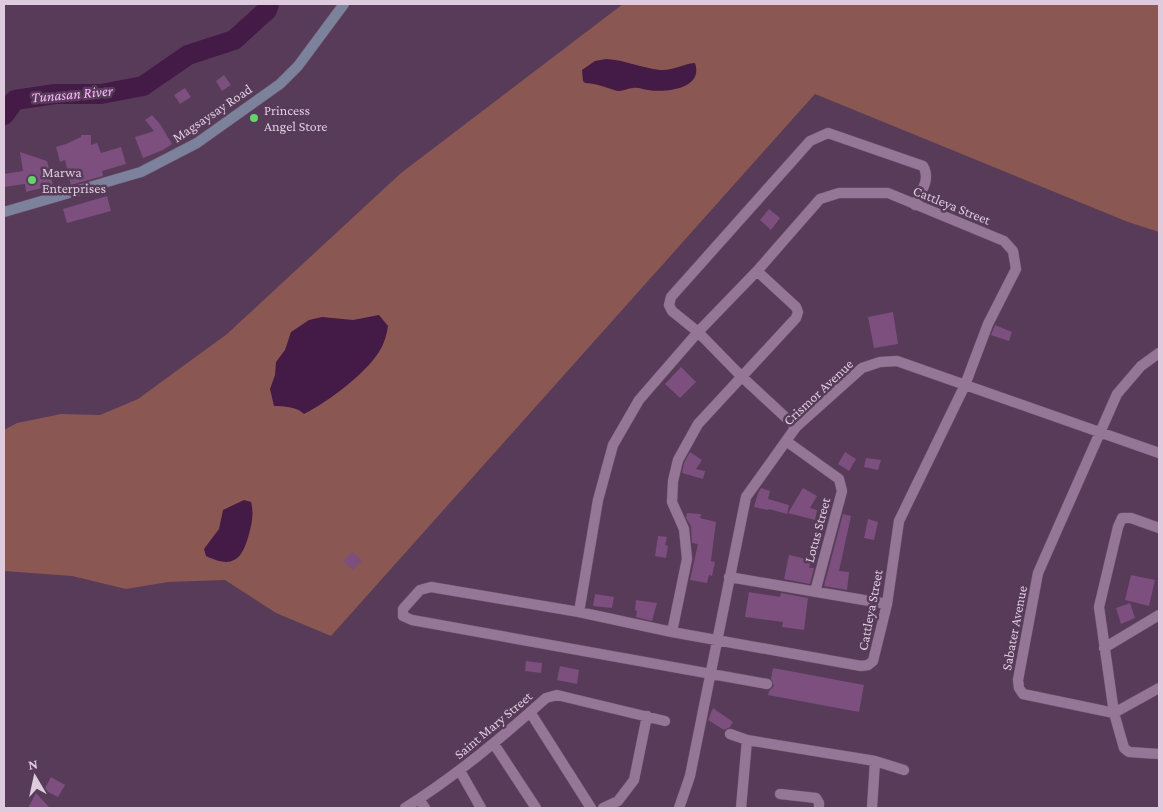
<svg xmlns="http://www.w3.org/2000/svg" width="1163" height="812" viewBox="0 0 1163 812" font-family="'Crimson Pro',serif">
<style>
.green{fill:#8a5752}
.water{fill:#441a46}
.lines{fill:none;stroke-linecap:round;stroke-linejoin:round}
.river{stroke:#441a46;stroke-width:20}
.building{fill:#7c4f7e}
.minor-casing{stroke:#705871;stroke-width:11}
.secondary-casing{stroke:#705871;stroke-width:11}
.minor{stroke:#967697;stroke-width:10}
.secondary{stroke:#7d829c;stroke-width:10}
.poi-dot{fill:#60d56a;stroke:#573b59;stroke-width:2}
.labels{text-anchor:middle;dominant-baseline:central;stroke-width:5;stroke-linejoin:round;paint-order:stroke}
.poi-label{font-size:14px;fill:#deccde;stroke:#573b59;text-anchor:start}
.street-label{font-size:14px;fill:#deccde;stroke:#573b59}
.water-label{font-size:15px;font-style:italic;fill:#fcb6fe;stroke:#573b59}
</style>
<rect width="100%" height="100%" fill="#573b59"/>
<!-- green -->
<path class="green" d="M623,4H1159V232L1128,222L815,94L331,636L276,613L225,580L168,582L126,589L72,576L4,571V430L17,423L61,414L100,415L138,399L227,334L401,173Z"/>
<!-- water -->
<path class="water" d="M606,59C625,60 642,68 660,70C673,71 682,64 695,63C704,89 666,93 648,90C643,90 639,87 633,88C627,88 621,93 614,90C605,87 595,83 585,83L583,81L582,70L595,61Z
M379,315L388,326C387,334 384,344 379,352C364,375 329,401 304,414C298,407 284,406 274,406L270,389L275,375L276,362L285,350L291,332L309,320L322,317L353,320Z
M244,500L251,502C254,513 252,523 249,534C242,560 233,569 206,556L204,549L219,529L223,510Z"/>
<g class="lines">
<!-- river -->
<path class="river" d="M4,115L15,100L55,94H101L143,86L188,55L234,40L267,10L269,4"/>
</g>
<!-- building -->
<path class="building" d="M224,75L231,85L222,91L216,81Z
M185,88L191,97L180,104L174,95Z
M152,115L160,124L172,144L163,150L143,158L135,137L154,131L145,120Z
M81,135H91V145L97,143L101,153L121,147L126,164L102,171L103,176L71,185L65,160L60,162L56,147L66,144L81,137Z
M20,152L47,161L53,185L26,192L25,184L4,187V174L23,171Z
M107,196L111,211L67,223L63,209Z
M769,209L780,218L771,230L760,220Z
M893,312L898,344L874,348L868,317Z
M995,325L1012,332L1009,341L991,335Z
M681,367L696,382L680,398L665,384Z
M690,452L702,460L696,469L705,471L703,479L682,473L684,463Z
M845,452L856,459L849,471L838,464Z
M866,458L881,460L878,470L864,467Z
M761,488L770,491L768,499L789,505L787,514L769,509L768,510L754,507L758,493Z
M803,488L817,496L810,508L817,510L815,520L788,513Z
M687,513L701,514L700,518L716,522L711,561L715,562L712,576L709,575L707,583L690,580L698,544L692,543L691,526L686,518Z
M843,514L851,516L839,571L849,572L847,590L824,586Z
M868,519L878,522L874,540L864,538Z
M658,536L667,537L665,545L668,546L666,558L655,556Z
M352,552L362,560L353,570L343,561Z
M789,555L811,560L809,568H814L810,584L784,579Z
M1131,575L1155,580L1149,606L1125,600Z
M749,592L780,597L781,593L808,598L804,630L782,627L783,622L745,617Z
M595,594L614,597L612,608L593,606Z
M636,600L657,603L652,621L636,617L637,611L635,610Z
M1130,603L1135,618L1121,624L1116,608Z
M526,661L542,663L541,673L525,671Z
M560,666L579,670L577,684L557,680Z
M773,668L864,685L859,712L768,695L769,691L774,686L771,679Z
M713,708L733,722L730,727L724,730L708,720Z
M51,777L65,785L58,797L44,790Z
M36,793L50,808H28Z"/>
<g class="lines">
<defs>
<path id="minor" d="M839,193H888L1004,241L1013,251L1016,269L988,324L965,385L899,521L887,604L873,661L868,665L861,666L672,632L579,612L598,500L613,445L639,400L698,332L757,271L820,199Z
M1159,353L1141,366L1117,394L1038,573L1018,680L1019,688L1023,694L1114,713L1159,688
M796,427L741,376L698,332L672,311L669,305L671,297L810,141L828,133L923,166C931,179 921,192 915,205
M786,441L839,479L842,491L815,592
M1159,528L1131,518H1122L1118,527L1099,607L1114,713L1124,748L1129,752L1159,754
M729,577L887,604
M579,612L431,587L420,590L403,609V616L412,620L767,684
M672,632L687,559L684,529L672,502L673,481L678,460L698,424L796,318L798,312L796,307L757,271
M1104,648L1159,615
M530,712L591,808
M730,734L747,740L875,761L904,770
M494,744L536,808
M460,771L481,808
M780,794L816,798L819,803V808
M419,799L425,808
M405,808C457,775 500,739 546,698L557,695L665,721
M603,808L618,801L634,780L647,716
M679,808L690,776L746,497L796,427L862,368L880,362L897,361L1159,453
M741,808L747,740
M872,808L875,761"/>
<path id="secondary" d="M4,212L141,172L197,143L280,84L298,66L344,4"/>
</defs>
<!-- minor casing -->
<use href="#minor" class="minor-casing"/>
<!-- secondary casing -->
<use href="#secondary" class="secondary-casing"/>
<!-- minor -->
<use href="#minor" class="minor"/>
<!-- secondary -->
<use href="#secondary" class="secondary"/>
</g>
<!-- markers -->
<g class="poi-dot">
<circle cx="254" cy="118" r="5"/>
<circle cx="32" cy="180" r="5"/>
</g>
<g class="labels">
<!-- poi labels -->
<g class="poi-label">
<text x="264" y="110">Princess<tspan x="264" dy="16">Angel Store</tspan></text>
<text x="42" y="172">Marwa<tspan x="42" dy="16">Enterprises</tspan></text>
</g>
<!-- street labels -->
<g class="street-label">
<text transform="translate(212 113) rotate(-34)">Magsaysay Road</text>
<text transform="translate(952 205) rotate(22)">Cattleya Street</text>
<text transform="translate(818 392) rotate(-43)">Crismor Avenue</text>
<text transform="translate(817 530) rotate(-75)">Lotus Street</text>
<text transform="translate(870 610) rotate(-79)">Cattleya Street</text>
<text transform="translate(1014 628) rotate(-79)">Sabater Avenue</text>
<text transform="translate(493 725) rotate(-40)">Saint Mary Street</text>
</g>
<!-- water labels -->
<g class="water-label">
<text transform="translate(72 94) rotate(-5)">Tunasan River</text>
</g>
</g>
<!-- border -->
<rect width="1163" height="812" fill="none" stroke="#deccde" stroke-width="10"/>
<!-- north arrow -->
<g transform="translate(35 777) rotate(351)" stroke="#573b59" stroke-width="4" paint-order="stroke">
<path d="M0-4L9 19L0 12L-9 19Z" fill="#deccde"/>
<text y="-8" font-size="14" font-weight="bold" text-anchor="middle" fill="#deccde">N</text>
</g>
</svg>
